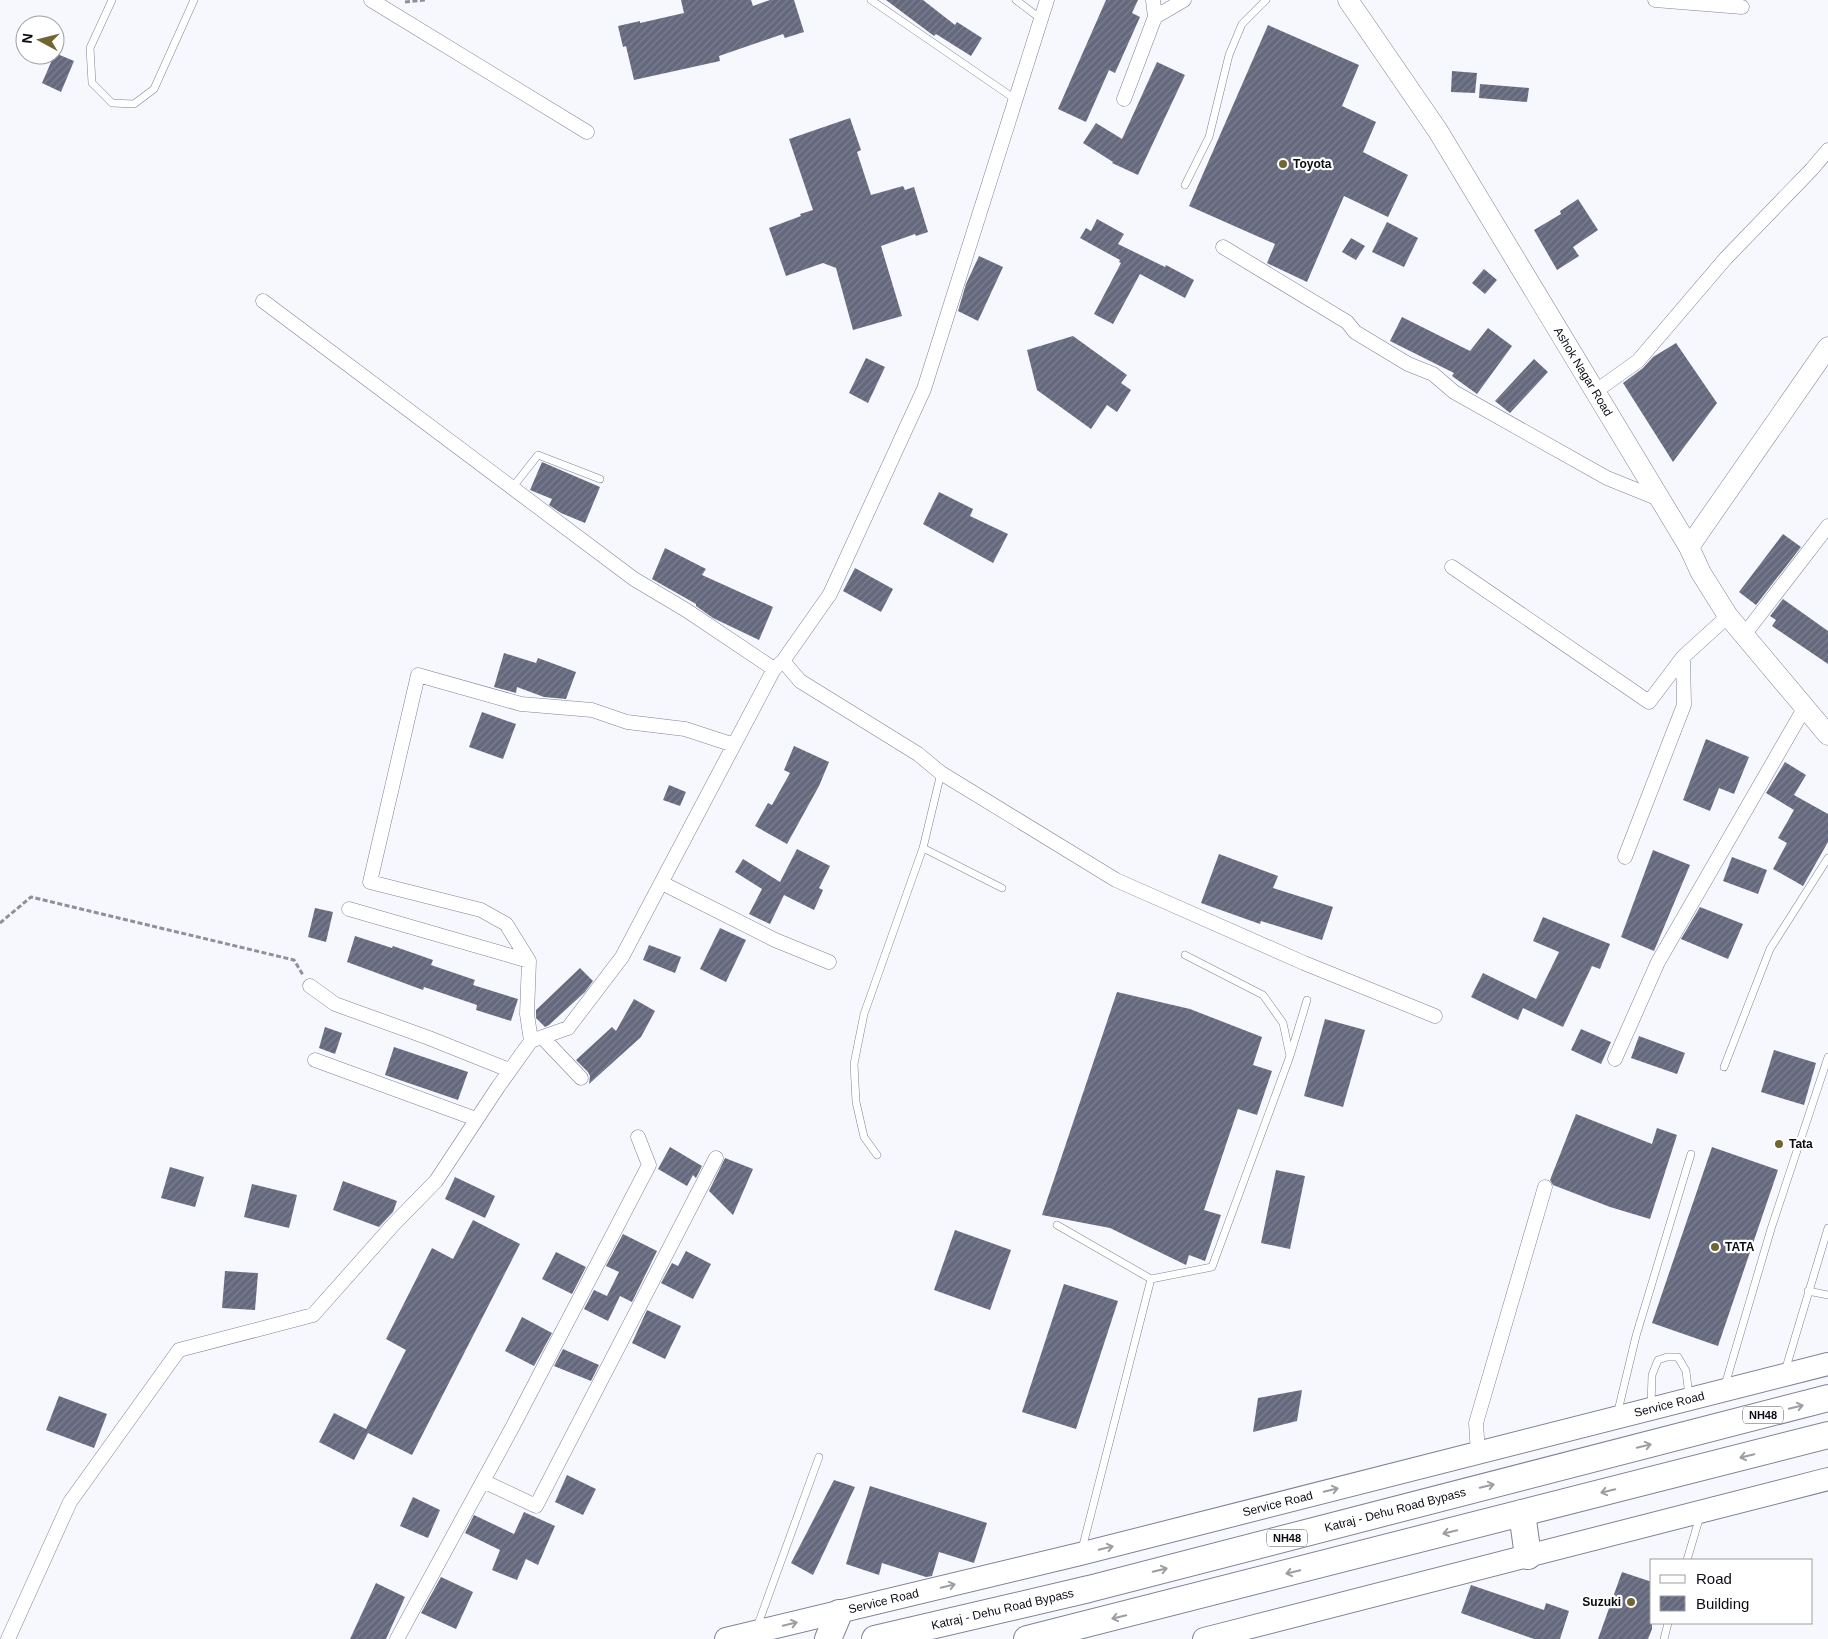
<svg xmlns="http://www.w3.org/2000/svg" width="1828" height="1639" viewBox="0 0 1828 1639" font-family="Helvetica,sans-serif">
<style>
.building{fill:url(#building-hatch)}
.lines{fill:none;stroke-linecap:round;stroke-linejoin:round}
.lane-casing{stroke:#7f8299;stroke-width:8}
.street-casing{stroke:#7f8299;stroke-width:15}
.secondary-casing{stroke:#7f8299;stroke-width:21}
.primary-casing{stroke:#7f8299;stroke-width:24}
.highway-casing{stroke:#7f8299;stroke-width:28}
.path{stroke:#909198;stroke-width:3;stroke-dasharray:5 2.5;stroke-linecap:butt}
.lane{stroke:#fff;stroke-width:7}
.street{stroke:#fff;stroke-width:14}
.secondary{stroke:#fff;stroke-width:20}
.primary{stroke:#fff;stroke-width:22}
.highway{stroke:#fff;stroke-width:26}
.oneway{stroke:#9d9ea1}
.poi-dot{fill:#716633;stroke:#fff;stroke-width:2}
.labels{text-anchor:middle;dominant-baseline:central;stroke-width:4.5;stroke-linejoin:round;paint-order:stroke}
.shield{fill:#fff;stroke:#54555a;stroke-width:1}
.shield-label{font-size:11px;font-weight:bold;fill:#0b0c14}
.poi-label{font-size:12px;font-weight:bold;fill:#0b0c14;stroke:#fff;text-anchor:start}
.street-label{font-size:12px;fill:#0b0c14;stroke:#fff}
</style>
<defs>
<pattern id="building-hatch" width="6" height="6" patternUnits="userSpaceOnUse" patternTransform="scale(1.25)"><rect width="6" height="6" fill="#65697e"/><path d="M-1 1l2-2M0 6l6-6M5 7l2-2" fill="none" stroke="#7d808f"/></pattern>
</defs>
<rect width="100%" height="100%" fill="#f7f8fd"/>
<!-- building -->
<path class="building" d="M681,0H751L753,6L770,0H794L804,32L785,38L783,34L719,56L720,61L634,80L626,46L623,47L618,26L640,21V23L684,13Z
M886,0H923L955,25L957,22L982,38L971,56L936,34L934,36Z
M1106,0H1138L1132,13L1140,17L1115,73L1109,70L1086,122L1058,109Z
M1268,25L1359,65L1342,106L1376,122L1363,152L1408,175L1388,217L1344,196L1307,282L1267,263L1275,244L1189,206Z
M55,53L74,61L61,92L42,83Z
M1157,62L1185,75L1138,175L1112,163L1113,162L1083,143L1096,123L1122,139Z
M1452,71L1477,73L1475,93L1451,92Z
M1480,84L1529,88L1527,102L1479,98Z
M850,118L861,150L857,152L871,195L903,186L905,190L914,187L928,232L916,236L915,234L881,246L902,316L853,330L836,268L823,263L786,276L769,228L801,216L800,214L813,210L789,139Z
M1578,199L1598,230L1573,247L1579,256L1557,270L1534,230L1561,214L1560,211Z
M1097,219L1124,234L1118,244L1165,267L1166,265L1194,280L1185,298L1140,274L1113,324L1094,314L1121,263L1119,262L1120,260L1080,238L1086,228L1091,231Z
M1387,222L1418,238L1404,267L1372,252Z
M1351,238L1365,246L1356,260L1342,252Z
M979,256L1003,267L978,321L958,311L966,284Z
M1484,269L1497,280L1485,294L1472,283Z
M1402,317L1470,351L1488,328L1512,346L1477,394L1452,376L1454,373L1390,341Z
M1073,336L1127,375L1121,383L1131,390L1117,412L1107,405L1091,429L1037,390L1027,350Z
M1676,343L1717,403L1673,462L1623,383L1643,368L1653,357Z
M866,358L885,367L868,403L849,393Z
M1534,359L1548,372L1510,413L1495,401Z
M542,462L600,487L585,523L561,513L549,505L552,499L530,490Z
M939,492L973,509L970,516L1008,534L993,563L923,524Z
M1783,534L1801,547L1756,605L1739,592Z
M665,548L706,569L702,575L773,607L759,640L713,618L696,606V604L652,579Z
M855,568L893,589L881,612L843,591Z
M1783,599L1828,631V664L1772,626L1776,620L1770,616Z
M504,653L536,663L538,658L576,672L566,699L544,697L517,687L516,693L494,687Z
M482,712L516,724L503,759L469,747Z
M1706,739L1749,757L1734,794L1719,788L1710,811L1683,800Z
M794,746L829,762L819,786L787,844L755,826L768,803L772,805L790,773L784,770Z
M1785,762L1806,775L1794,795L1828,814V842L1803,886L1773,869L1787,843L1778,838L1794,810L1766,793Z
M669,785L686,792L680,806L663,800Z
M797,849L830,866L819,888L823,890L814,910L784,895L770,924L749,914L762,889L735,872L743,859L780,882Z
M1653,850L1690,865L1654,951L1621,937Z
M1219,854L1278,876L1273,888L1333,907L1322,940L1261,921L1260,924L1201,903Z
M1732,857L1767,870L1758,894L1723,881Z
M1700,907L1743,924L1728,959L1681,939Z
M315,908L333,912L326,942L308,937Z
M1543,917L1610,944L1600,969L1592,966L1563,1027L1523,1008L1518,1020L1471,997L1483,973L1536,999L1559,952L1533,941Z
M720,928L746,940L726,982L700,969Z
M355,936L392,948L393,946L433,960L431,965L475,980L473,985L518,999L511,1021L476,1010L477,1005L424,987L423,990L347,962Z
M649,945L681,957L675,973L643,960Z
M580,968L593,981L585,992L549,1025L545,1027L536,1018V1010Z
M1117,992L1190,1009L1262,1037L1253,1065L1272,1071L1257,1115L1238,1109L1204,1210L1221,1215L1205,1261L1189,1255L1186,1265L1110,1228L1042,1215Z
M634,999L655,1011L641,1037L589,1084L590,1076L588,1072L576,1060L612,1027L616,1031Z
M1325,1019L1365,1030L1343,1107L1304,1096Z
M325,1027L342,1033L335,1054L319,1048Z
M1581,1029L1611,1042L1601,1064L1571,1050Z
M1639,1036L1685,1053L1677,1074L1631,1058Z
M394,1047L468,1072L458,1100L385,1075Z
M1774,1050L1816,1063L1804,1105L1761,1092Z
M1576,1114L1652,1144L1657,1128L1677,1135L1650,1219L1610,1207L1553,1185L1550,1180Z
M670,1147L702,1166L696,1178L693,1175L687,1186L658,1169Z
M1712,1147L1778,1170L1718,1346L1652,1323Z
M725,1158L753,1169L733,1215L709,1191Z
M170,1167L204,1177L195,1207L161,1198Z
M1276,1170L1305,1176L1290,1249L1261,1243Z
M455,1177L495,1196L485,1218L445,1199Z
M343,1181L397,1201L393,1212L379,1227L333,1210Z
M252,1184L297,1195L289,1228L244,1217Z
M473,1220L520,1244L412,1455L368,1433L354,1460L319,1442L334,1413L366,1429L406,1350L386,1339L432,1248L453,1259Z
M955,1230L1011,1250L990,1310L934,1290Z
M623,1234L657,1251L632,1302L620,1296L608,1321L584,1309L594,1290L607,1296L619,1272L606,1266Z
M686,1251L711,1264L693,1299L661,1283L672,1263L678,1266Z
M556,1252L586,1267L572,1294L542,1279Z
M225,1271L258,1273L255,1310L222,1308Z
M1064,1284L1118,1301L1076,1429L1022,1412Z
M647,1310L681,1326L665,1359L632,1343Z
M522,1317L552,1333L534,1366L505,1351Z
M563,1349L599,1365L591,1381L554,1366Z
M1302,1390L1297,1421L1253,1432L1258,1398Z
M59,1396L107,1414L94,1448L46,1430Z
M567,1475L596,1489L583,1515L555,1502Z
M834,1480L855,1487L813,1575L791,1563Z
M870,1486L987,1523L974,1563L939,1552L932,1576L926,1577L882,1563L879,1575L846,1564Z
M413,1497L440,1510L428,1538L400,1526Z
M524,1512L555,1526L538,1565L526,1559L517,1580L492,1570L500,1550L465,1533L474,1515L514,1534Z
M1622,1572L1652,1582V1629L1648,1639H1598Z
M441,1577L473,1592L456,1629L421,1613Z
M376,1583L405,1597L386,1639H350Z
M1471,1585L1544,1610L1546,1603L1569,1611L1560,1639H1534L1461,1613Z"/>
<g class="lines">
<defs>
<path id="lane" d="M112,0L90,48L92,83L112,103L134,104L154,89L194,0
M871,0L1015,99
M1016,0L1041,19
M1185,185L1209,137L1229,55L1242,24L1266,0
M512,488L538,455L600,479
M941,773L923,848L1002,888
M1185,955L1263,995L1283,1023L1290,1056
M1724,1067L1770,949L1828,858
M877,1155L864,1137L856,1102L854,1064L864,1014L923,848
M1057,1225L1151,1279L1082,1549
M1151,1279L1212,1267L1290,1056L1307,1000
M1808,1291L1828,1295
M1785,1371L1828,1228
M1725,1385L1771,1229L1828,1057
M1651,1406L1652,1375L1658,1360L1667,1357H1678L1686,1371L1689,1396
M1617,1415L1636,1336L1691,1154
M1687,1560L1700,1516
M757,1627L819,1457
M1664,1639L1668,1623"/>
<path id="street" d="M371,0L587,132
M1153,0L1155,17
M1655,0L1742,7
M1124,99L1155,17L1184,0
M1223,247L1347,322L1355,332L1408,364L1433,374L1454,392L1607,478L1659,499
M263,301L634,579L686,610L774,669
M1596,391L1638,361L1726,258L1812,169L1828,150
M1452,567L1649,702L1683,657
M1744,635L1828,526
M783,661L800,681L918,754L941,773L1116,880L1304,963L1435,1016
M1625,857L1684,705L1683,657L1728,616
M662,883L775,940L829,962
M349,909L529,961
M310,986L335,1004L429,1038L509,1070
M542,1037L581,1078
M531,1041L527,1014L529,961L506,924L481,910L370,882L418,675L521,704L592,710L627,722L685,729L734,745
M1615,1059L1658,962L1805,707
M315,1060L476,1119
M1478,1453L1476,1423L1545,1187
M483,1481L536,1506L716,1158
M8,1639L70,1502L179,1350L313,1315L393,1225L436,1181L498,1087L531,1041L568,1028L622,957L774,669L783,661L830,594L924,389L1047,0
M397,1639L513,1426L649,1165L638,1137"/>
<g id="secondary">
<path id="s1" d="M1348,0L1438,131L1689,547L1701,573L1728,616L1828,735"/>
<path d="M1689,547L1828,347"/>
</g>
<g id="primary">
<path id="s2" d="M726,1639L1080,1554L1828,1364"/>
<path d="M1204,1639L1828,1479"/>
</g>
<g id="highway">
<path d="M1522,1513L1528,1556"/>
<path d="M828,1639L839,1613"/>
<path id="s3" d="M875,1639L1089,1589L1828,1398"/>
<path d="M1027,1639L1828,1435"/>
</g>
</defs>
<!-- lane casing -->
<use href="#lane" class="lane-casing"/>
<!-- street casing -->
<use href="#street" class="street-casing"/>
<!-- secondary casing -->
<use href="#secondary" class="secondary-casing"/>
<!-- primary casing -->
<use href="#primary" class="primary-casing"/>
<!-- highway casing -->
<use href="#highway" class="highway-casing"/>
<!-- path -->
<path class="path" d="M405,2L426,0
M0,923L31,897L294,960L303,975"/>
<!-- lane -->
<use href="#lane" class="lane"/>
<!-- street -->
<use href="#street" class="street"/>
<!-- secondary -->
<use href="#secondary" class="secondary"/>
<!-- primary -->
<use href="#primary" class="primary"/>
<!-- highway -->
<use href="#highway" class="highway"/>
</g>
<!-- one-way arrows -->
<defs><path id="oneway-shaft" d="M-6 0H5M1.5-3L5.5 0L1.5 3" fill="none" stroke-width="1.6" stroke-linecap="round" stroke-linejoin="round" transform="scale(1.25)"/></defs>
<g class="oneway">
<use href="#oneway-shaft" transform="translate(1796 1407) rotate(-14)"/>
<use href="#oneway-shaft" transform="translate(1644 1446) rotate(-14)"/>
<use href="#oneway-shaft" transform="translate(1747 1456) rotate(166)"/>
<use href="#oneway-shaft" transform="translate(1487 1486) rotate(-14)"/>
<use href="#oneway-shaft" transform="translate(1331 1490) rotate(-14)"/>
<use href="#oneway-shaft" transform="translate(1608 1491) rotate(166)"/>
<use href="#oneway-shaft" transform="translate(1450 1532) rotate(166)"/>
<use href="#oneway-shaft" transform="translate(1106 1548) rotate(-14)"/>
<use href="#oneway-shaft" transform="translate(1160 1570) rotate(-14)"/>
<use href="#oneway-shaft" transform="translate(1293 1572) rotate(166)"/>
<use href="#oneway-shaft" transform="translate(948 1586) rotate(-14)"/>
<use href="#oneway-shaft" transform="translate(1119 1617) rotate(166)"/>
<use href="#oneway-shaft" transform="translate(790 1624) rotate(-13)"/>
</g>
<!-- markers -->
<g class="poi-dot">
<circle cx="1283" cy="164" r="5"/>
<circle cx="1779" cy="1144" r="5"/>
<circle cx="1715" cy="1247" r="5"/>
<circle cx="1631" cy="1602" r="5"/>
</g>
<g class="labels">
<!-- shield labels -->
<g class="shield">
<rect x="1743" y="1406.5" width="40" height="17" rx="4"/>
<rect x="1267" y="1529.5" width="40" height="17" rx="4"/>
</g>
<g class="shield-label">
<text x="1763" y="1415">NH48</text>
<text x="1287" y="1538">NH48</text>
</g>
<!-- poi labels -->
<g class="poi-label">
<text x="1293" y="164">Toyota</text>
<text x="1789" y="1144">Tata</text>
<text x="1725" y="1247">TATA</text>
<text x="1621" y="1602" text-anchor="end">Suzuki</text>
</g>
<!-- street labels -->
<g class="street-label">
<text stroke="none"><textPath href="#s1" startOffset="440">Ashok Nagar Road</textPath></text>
<text stroke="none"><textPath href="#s2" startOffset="972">Service Road</textPath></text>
<text stroke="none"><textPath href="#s2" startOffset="568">Service Road</textPath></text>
<text stroke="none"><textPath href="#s3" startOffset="536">Katraj - Dehu Road Bypass</textPath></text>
<text stroke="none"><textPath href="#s2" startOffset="162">Service Road</textPath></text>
<text stroke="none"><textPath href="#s3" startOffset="131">Katraj - Dehu Road Bypass</textPath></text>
</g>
</g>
<!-- legend -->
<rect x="1650" y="1559" width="162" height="65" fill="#ffffff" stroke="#9d9ea1"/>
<rect x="1660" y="1575" width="25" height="8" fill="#ffffff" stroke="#9d9ea1"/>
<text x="1696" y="1584" font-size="15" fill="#0b0c14">Road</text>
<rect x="1660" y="1596" width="25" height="15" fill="url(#building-hatch)" stroke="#9d9ea1"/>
<text x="1696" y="1609" font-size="15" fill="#0b0c14">Building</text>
<!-- north arrow -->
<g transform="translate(40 40) rotate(277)"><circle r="24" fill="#ffffff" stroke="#9d9ea1"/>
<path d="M0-4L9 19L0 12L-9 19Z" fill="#716633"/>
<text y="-8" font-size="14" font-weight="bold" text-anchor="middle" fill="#0b0c14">N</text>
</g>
</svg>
